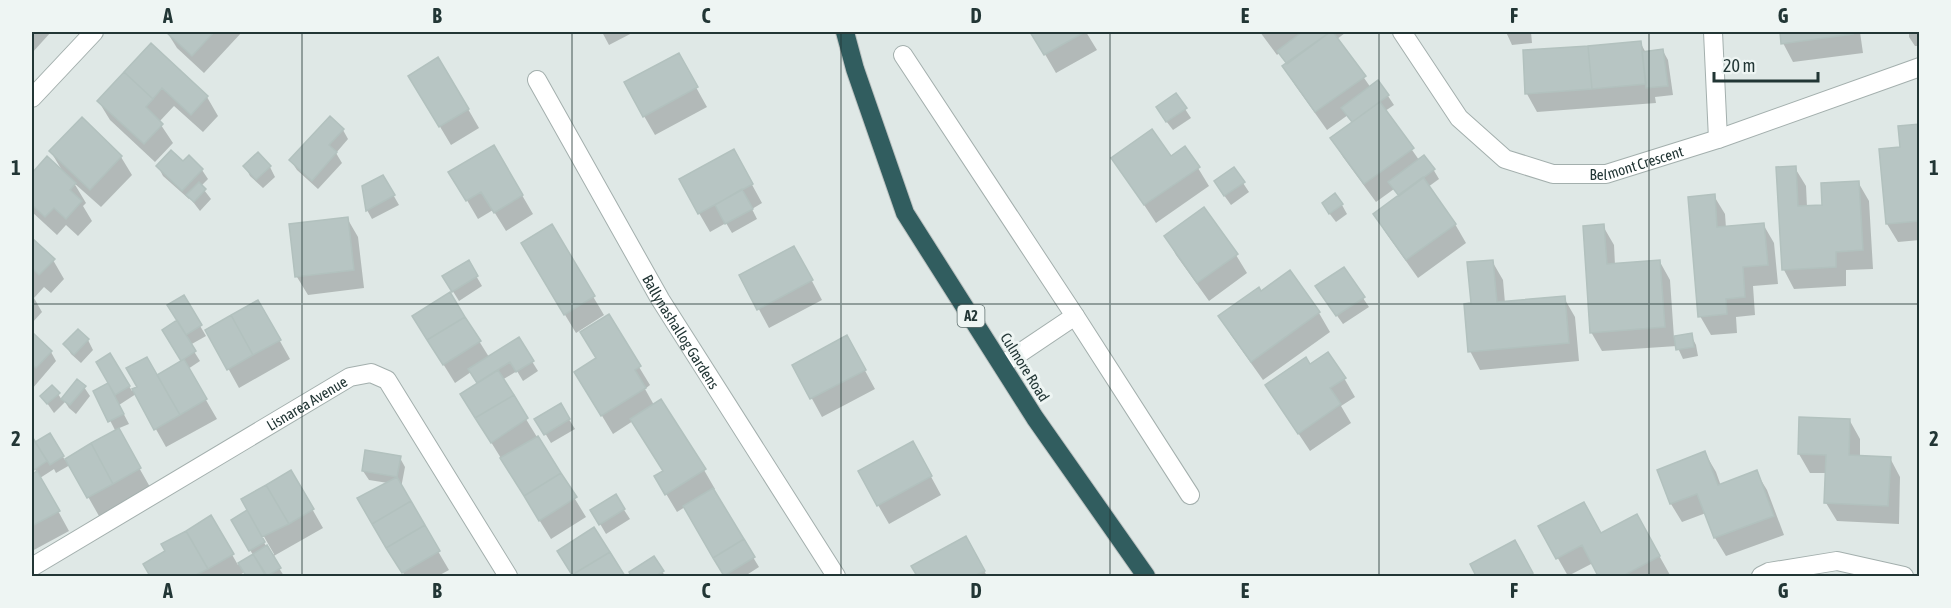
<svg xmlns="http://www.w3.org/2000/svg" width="1951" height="608" viewBox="0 0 1951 608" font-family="'Asap Condensed',sans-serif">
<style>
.shadow{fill:#0003}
.building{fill:#b7c5c3;stroke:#b2c1be;stroke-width:1.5}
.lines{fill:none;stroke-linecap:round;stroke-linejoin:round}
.street-casing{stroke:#a3afad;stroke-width:20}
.highway-casing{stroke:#bdc3c2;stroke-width:20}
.street{stroke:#fff;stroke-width:18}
.highway{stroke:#315d5f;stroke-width:18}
.grid{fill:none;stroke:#223635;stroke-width:1.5;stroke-opacity:0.55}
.labels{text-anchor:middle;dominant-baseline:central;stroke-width:6;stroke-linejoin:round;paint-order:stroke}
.shield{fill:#eef5f3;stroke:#5f6f6e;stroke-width:1.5}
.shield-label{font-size:14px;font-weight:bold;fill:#223635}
.street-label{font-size:15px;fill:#223635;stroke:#eef5f3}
.neatline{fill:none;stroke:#223635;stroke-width:2}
.grid-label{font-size:20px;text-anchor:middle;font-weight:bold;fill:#223635}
</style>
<rect width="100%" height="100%" fill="#dfe8e6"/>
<!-- shadow -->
<path class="shadow" d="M32,32H51L32,53Z
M167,32H242L204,73L177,48Z
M602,32H634L609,45Z
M1032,32H1086L1097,50L1056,73Z
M1260,32H1344L1345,33L1337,39L1371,88L1388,96L1394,105L1385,111L1419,160L1433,169L1439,179L1428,187L1455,224L1466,243L1418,278L1386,233L1375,215L1399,197L1394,189L1376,202L1343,157L1332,139L1353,123L1348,115L1327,130L1295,85L1284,67L1288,65L1280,52L1277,55Z
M1506,32H1531L1532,43L1512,45Z
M1781,32H1860L1863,53L1793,62L1783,43Z
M1909,32H1920V46H1915L1909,37Z
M1640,42L1646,53L1663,51L1668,60L1673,95L1655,97L1656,103L1537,112L1527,94Z
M151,46L207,97L218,116L203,132L174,106L159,122L173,143L155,162L110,120L99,102Z
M678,55L707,107L655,135L644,116Z
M421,95L468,109L479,128L451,145Z
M1185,109L1191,118L1173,130L1163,117Z
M1920,125V240L1898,242L1887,224L1902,148Z
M343,130L348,139L336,153L342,163L318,189L297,170L291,161Z
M494,147L533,214L506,231L493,210L478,219L451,173Z
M51,152L121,157L132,175L101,207L74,183L86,203L83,206L92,221L78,236L66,225L57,235L32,212V175L47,158L63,172Z
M1113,158H1170L1198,168L1209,186L1156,223Z
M183,163L202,170L208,179L201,186L211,199L200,211L190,198L189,199L163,176L158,166Z
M245,166L270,167L275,177L263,188L250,176Z
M1795,168L1806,186L1807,207L1823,206L1858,182L1869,201L1873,269L1846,270V286L1794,289L1784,270L1778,169Z
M744,170L762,203L752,209L757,219L732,233L726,223L710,232L699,213Z
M383,177L399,205L372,219L367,210Z
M1243,183L1249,192L1231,205L1221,191Z
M1714,196L1725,214L1726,228L1763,224L1774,243L1778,284L1753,286L1755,315L1736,317L1737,333L1711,335L1700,316Z
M1342,205L1347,214L1336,222L1329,213Z
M347,218L358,237L364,288L308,295L297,277Z
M551,226L604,315L576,333L533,262Z
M1603,226L1614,245L1615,265L1660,262L1670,280L1674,338L1691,335L1696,345L1698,356L1683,359L1677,346L1602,351L1591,332Z
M1166,236L1236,255L1247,273L1209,301L1176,255Z
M32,240L53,260L64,279L51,293L44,287L34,298L42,312L32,323Z
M1492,261L1503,280L1505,303L1564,298L1575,317L1579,361L1480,370L1470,351L1472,304Z
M468,262L482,286L459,301L444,277Z
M804,266L822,300L769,328L741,276Z
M1290,272L1319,313L1330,332L1263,380L1231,335L1220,316L1261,293Z
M1323,296L1363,298L1369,307L1343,324Z
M183,297L206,336L190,345L200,361L188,369L217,419L166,447L136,394L119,405L129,424L117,429L150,487L99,516L70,465L56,473L54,469L40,478L69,531L32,551V476L37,473L32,464V441L35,444L49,435L65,460L116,432L95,391L110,383V355L132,391L183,361L178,321Z
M258,302L290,359L239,388L207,330Z
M32,334L51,352L56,361L32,389Z
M425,335L479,341L489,357L518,339L538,371L523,381L517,371L502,380L586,517L551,539L473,413L478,384L471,372L455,383Z
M88,340L93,350L81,363L71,354L65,344Z
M857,356L875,389L822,417L794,366Z
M1310,366L1344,378L1355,397L1341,406L1351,423L1310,451L1267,386Z
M639,367L650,385L645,389L654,405L704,470L715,489L712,490L759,567L745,576H726L685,507L677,512L656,477L664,472L633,421L613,434L587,391Z
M78,381L84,387L90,396L76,414L69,408L65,402L54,413L42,396L58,394L62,400Z
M560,405L575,429L551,443L537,420Z
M1800,419L1850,421L1860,439V457L1890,458L1900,477L1899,524L1837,521L1826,503L1827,473H1810L1799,454Z
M1705,453L1716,472L1721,486L1756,472L1767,490L1784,535L1726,556L1715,538L1706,513L1682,522L1671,504L1659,471Z
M400,458L405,467L401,488L449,570L438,576H405L359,499L388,483L369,480L363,471Z
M923,462L941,495L889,524L878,505Z
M291,472L323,528L272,557L284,576H248L245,572L238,576H152L145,564L167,552L211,518L238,565L253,555L233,520L246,512L272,556L274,554L243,500Z
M615,496L630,519L606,534L592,510Z
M1540,527L1600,535L1647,534L1670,575L1600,576L1593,563L1568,576Z
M594,529L624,576H573L559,552Z
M976,557L987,576H918L913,567Z
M654,558L665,576H633L631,573Z
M1525,560L1534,576H1478L1472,565Z"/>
<!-- building -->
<path class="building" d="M166,32H214L192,56Z
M1030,32H1085L1044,55Z
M1302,32H1330L1287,64L1277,51Z
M1330,32H1333L1366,76L1315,112L1282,66Z
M1780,32H1853V34L1781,44Z
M1641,41L1646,84L1592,89L1588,46Z
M151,43L208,96L191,115L162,88L153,99L124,72Z
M1588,46L1592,89L1525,94L1523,50Z
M1663,49L1668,86L1646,88L1642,52Z
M679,53L698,87L643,117L624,82Z
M438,57L469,109L439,127L408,76Z
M124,72L153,99L146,107L163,124L144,144L97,101Z
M1378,80L1389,95L1352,122L1341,108Z
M1176,93L1187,108L1166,122L1156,107Z
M1380,102L1414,148L1364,184L1330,138Z
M330,116L344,129L329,145L337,152L312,181L289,160Z
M82,117L122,156L90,190L49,151Z
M1920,124V221L1886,224L1879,149L1900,147L1898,126Z
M1152,129L1171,156L1185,146L1200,167L1144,205L1111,158Z
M494,145L523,195L494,213L481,192L466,201L448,172Z
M734,149L753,184L698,214L679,179Z
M171,150L183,161L189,155L203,169L182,191L156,166Z
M258,152L271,166L256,180L243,166Z
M1424,155L1435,169L1399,196L1388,182Z
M47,156L76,183L70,190L82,201L66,219L54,208L45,217L32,205V173Z
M1796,166L1798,206L1822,205L1821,183L1859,181L1863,250L1836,252V267L1782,270L1776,167Z
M1234,167L1245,182L1224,196L1214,181Z
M383,175L395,195L366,211L362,186Z
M1423,177L1456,224L1406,260L1373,214Z
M199,182L206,189L194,202L186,195Z
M742,189L753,209L725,224L715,205Z
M1335,193L1343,204L1329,214L1322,203Z
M1715,194L1717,227L1764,223L1768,265L1743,267L1745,297L1726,299L1727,314L1698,317L1688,197Z
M1204,207L1238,254L1197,283L1164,236Z
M348,217L354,270L295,277L289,224Z
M552,224L595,296L564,315L521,243Z
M1604,224L1607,264L1660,260L1665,327L1590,333L1583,226Z
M32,238L55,259L39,275L33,269L32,271Z
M794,246L813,280L757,310L739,275Z
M469,260L478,276L452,292L442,276Z
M1493,260L1497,302L1565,296L1569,343L1468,352L1464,304L1471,303L1467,262Z
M1344,267L1365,297L1336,316L1315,286Z
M1290,270L1320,312L1251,362L1218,316L1259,287L1261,291Z
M450,292L465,317L427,340L412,316Z
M184,295L202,325L186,335L167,305Z
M258,300L281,340L253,355L231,315Z
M609,314L641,366L635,370L646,388L601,416L574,372L596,358L580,332Z
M231,315L253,355L227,370L205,330Z
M465,317L481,341L443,365L427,340Z
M177,320L196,351L181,361L162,330Z
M78,329L89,339L74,355L63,344Z
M32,332L52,351L36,368L32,364Z
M1692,333L1694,347L1676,350L1674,336Z
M847,335L866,370L810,399L792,365Z
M519,337L534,361L516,372L510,362L477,383L468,369Z
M1328,352L1346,378L1330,388L1341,404L1298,434L1265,385L1306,357L1310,364Z
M110,353L130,386L115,395L96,362Z
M147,357L180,415L154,430L132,389L137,387L126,368Z
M184,359L207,399L180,415L157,375Z
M498,370L514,395L475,418L460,394Z
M77,379L86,386L70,405L61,399Z
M108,383L124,414L108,422L93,391Z
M52,385L60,393L47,404L40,396Z
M514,395L528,418L491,443L475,418Z
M661,399L706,469L665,495L654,476L663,471L630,419Z
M561,403L570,419L544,435L534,419Z
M1799,417L1850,419L1849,455L1891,457L1888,506L1824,503L1826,455L1798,454Z
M119,428L141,468L113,484L91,443Z
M50,433L64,456L50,465L35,442Z
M538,436L561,473L524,496L500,458Z
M33,438L47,461L34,470L32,466Z
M913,441L932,476L877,506L858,471Z
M91,443L113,484L87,498L65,459Z
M365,450L401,456L397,477L362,471Z
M1705,451L1718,485L1757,470L1774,516L1714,538L1697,494L1670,504L1657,470Z
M291,470L314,509L289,524L266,485Z
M37,471L60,511L32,526V474Z
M561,473L577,497L539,521L524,496Z
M397,477L411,501L372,524L357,498Z
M266,485L289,524L262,537L241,499Z
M713,488L744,539L713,558L683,506Z
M616,494L625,509L599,525L590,510Z
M411,501L425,525L386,548L372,524Z
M1584,502L1601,533L1637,514L1660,556L1623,576H1598L1582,545L1556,559L1538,526Z
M247,510L265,542L249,551L231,520Z
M211,515L234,554L208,569L186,531Z
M425,525L440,551L402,573L386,548Z
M594,527L610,552L572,575L557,551Z
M186,531L208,569L194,576H150L143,564L165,551L161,544Z
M966,536L985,571L974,576H917L911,566Z
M744,539L755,557L724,576L713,558Z
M1515,540L1533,573L1525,576H1476L1470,564Z
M267,545L281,568L267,576L253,554Z
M610,552L625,576H572V575Z
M253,554L266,576H246L238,563Z
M654,556L664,571L656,576H631L629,572Z"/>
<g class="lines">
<defs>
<g id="street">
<path id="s1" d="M1402,32L1459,118L1505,159L1553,174H1606L1718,139L1920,67"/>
<path d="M1713,32L1718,139"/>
<path d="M903,55L1075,316L1190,495"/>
<path id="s2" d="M537,80L660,299L836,576"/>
<path d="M32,98L94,32"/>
<path d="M1002,365L1075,316"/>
<path id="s3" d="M32,567L350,377L371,373L387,380L508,576"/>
<path d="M1761,576L1769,572L1837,561L1904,576"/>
</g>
<path id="highway" d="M845,32L855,69L905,213L1035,418L1146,576"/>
</defs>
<!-- street casing -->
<use href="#street" class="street-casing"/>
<!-- highway casing -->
<use href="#highway" class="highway-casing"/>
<!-- street -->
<use href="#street" class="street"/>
<!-- highway -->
<use href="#highway" class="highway"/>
</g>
<!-- grid -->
<path class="grid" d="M302,32V576M572,32V576M841,32V576M1110,32V576M1379,32V576M1649,32V576M32,304H1920"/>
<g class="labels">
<!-- shield labels -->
<rect class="shield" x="957.5" y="305" width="27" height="22" rx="4.5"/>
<g class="shield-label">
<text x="971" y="316">A2</text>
</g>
<!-- street labels -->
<g class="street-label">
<text stroke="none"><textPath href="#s1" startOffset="300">Belmont Crescent</textPath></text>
<text stroke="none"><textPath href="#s2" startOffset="290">Ballynashallog Gardens</textPath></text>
<text transform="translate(1025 367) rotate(58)">Culmore Road</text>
<text stroke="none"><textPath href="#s3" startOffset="320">Lisnarea Avenue</textPath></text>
</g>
</g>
<!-- border -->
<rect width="1951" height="608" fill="none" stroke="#eef5f3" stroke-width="66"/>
<!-- scale -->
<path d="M1714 72v9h104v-9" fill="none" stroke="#223635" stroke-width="3"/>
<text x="1723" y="72" font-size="18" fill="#223635" stroke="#eef5f3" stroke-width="4.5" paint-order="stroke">20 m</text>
<rect x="33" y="33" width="1885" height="542" class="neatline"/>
<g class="grid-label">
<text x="168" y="23">A</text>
<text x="437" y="23">B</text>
<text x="706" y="23">C</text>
<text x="976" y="23">D</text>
<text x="1245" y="23">E</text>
<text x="1514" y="23">F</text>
<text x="1783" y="23">G</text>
<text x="16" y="175">1</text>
<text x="1934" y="175">1</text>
<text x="16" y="446">2</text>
<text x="1934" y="446">2</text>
<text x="168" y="598">A</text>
<text x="437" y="598">B</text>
<text x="706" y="598">C</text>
<text x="976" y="598">D</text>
<text x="1245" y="598">E</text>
<text x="1514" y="598">F</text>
<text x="1783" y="598">G</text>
</g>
</svg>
